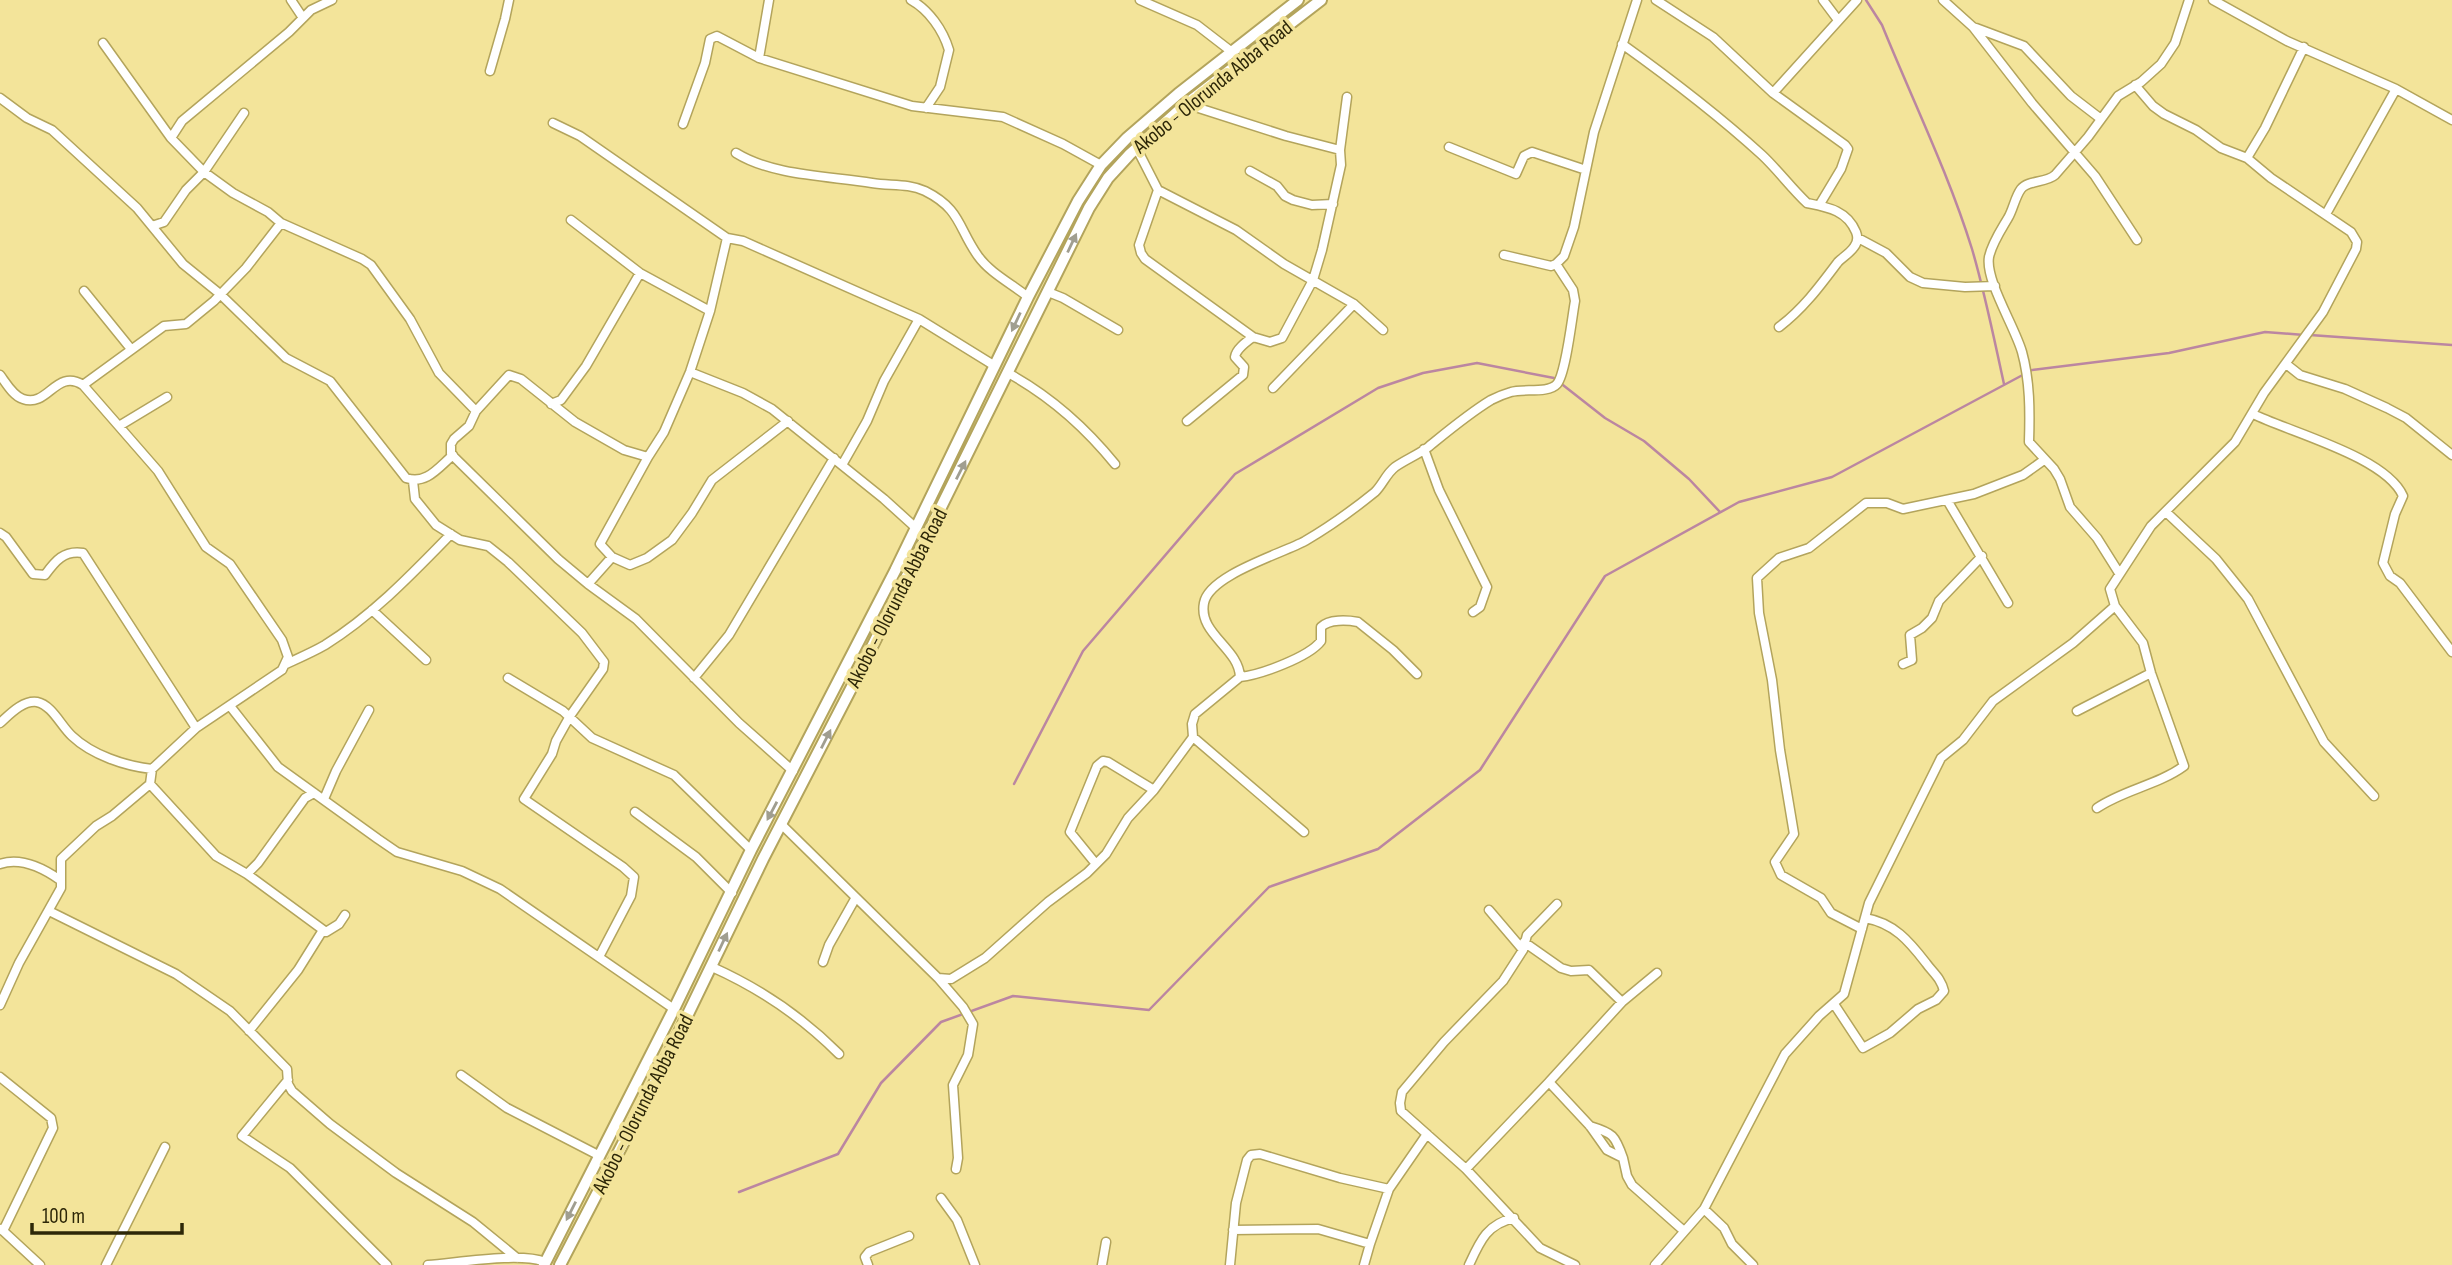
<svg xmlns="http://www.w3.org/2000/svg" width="2452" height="1265" viewBox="0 0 2452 1265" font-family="'Sofia Sans Condensed',sans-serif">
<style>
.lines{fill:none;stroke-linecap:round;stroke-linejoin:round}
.stream{stroke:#bb86a1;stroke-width:2.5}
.minor-casing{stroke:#b3a45c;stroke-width:11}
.secondary-casing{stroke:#b3a45c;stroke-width:14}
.minor{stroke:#fff;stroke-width:8}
.secondary{stroke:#fff;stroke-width:10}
.oneway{fill:#a09e90}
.labels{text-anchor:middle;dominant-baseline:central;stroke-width:7;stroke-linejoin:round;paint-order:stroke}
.street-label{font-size:21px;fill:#2d2708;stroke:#f3e49a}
</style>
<rect width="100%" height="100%" fill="#f3e49a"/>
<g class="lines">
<!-- stream -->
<path class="stream" d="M1866,0L1882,25C1912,99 1948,172 1972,249C1985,293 1994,339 2004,384
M2310,335L2452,345
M1014,784L1083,651L1235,474L1378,388L1423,373L1477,363L1554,378L1605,418L1644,441L1689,479L1720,512
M739,1192L838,1154L881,1083L941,1022L1013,996L1149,1010L1269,887L1378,849L1480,770L1605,576L1739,502L1832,477L2032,370L2169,353L2265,332L2304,335"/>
<defs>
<path id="minor" d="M291,0L303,18
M332,0L311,10L289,32L182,121L171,138L204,172L233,193L268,212L281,223L362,259L371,265L410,319L439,373L476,411
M911,0C929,10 943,30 949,50L940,87L926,108
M1140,0L1197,25L1232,52
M1656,0L1713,37L1773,93L1845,145L1848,149L1841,169L1820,204
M1823,0L1838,20
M1943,0L1973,27L2032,103L2095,176L2137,240
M2213,0L2287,41L2396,89L2452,120
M1976,28L2024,46L2071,96L2101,119
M103,43L171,138
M1622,44C1671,79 1718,115 1762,155C1778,170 1791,188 1807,203C1827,207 1847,210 1856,232C1858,237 1858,242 1854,247C1850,253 1843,257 1838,262C1820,286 1803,309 1779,327
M759,58L769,0
M490,71L505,19L509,0
M1773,93L1857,0
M0,98L27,118L52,130L137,208L183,264L220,294L286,358L330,381L406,478C426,485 438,468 453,455
M1186,104L1286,136L1340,150
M553,123L580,136L727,238L743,241L919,319L995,366
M683,124L705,63L710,39L717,36L759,58L912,106L1003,117L1063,144L1101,165
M1449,147L1516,174L1524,156L1532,152L1586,170
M1137,149L1158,190L1236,230L1284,264L1354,304L1383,330
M736,153C773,176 830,176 872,183C890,186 908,183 925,191C961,209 958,228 978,256C990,273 1012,284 1028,297
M2247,158L2265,128L2304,47
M1250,171L1277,186L1285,196L1293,200L1312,205L1333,204
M1158,190L1139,245L1141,253L1145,259L1253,337
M2326,214L2396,89
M571,220L640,273L710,311
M152,226L164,222L186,190L204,172L244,113
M727,238L710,311L690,372L664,432L648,457L600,544L612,557L630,565L647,558L672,540L692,513L712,480L788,421
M1858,238L1886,253L1910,277L1923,283L1965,287L1995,286
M1504,255L1551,266L1556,264L1564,256L1574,227L1594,132L1637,0
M84,291L131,349
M1048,292L1063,298L1118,330
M2286,364L2300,375L2345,389L2387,408L2406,418L2452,455
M690,372L743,393L772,409L884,499L916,528
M1008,373C1050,396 1085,427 1115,464
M0,375C6,383 13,396 23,399C48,408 56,368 83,385L158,471L206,547L230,564L282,640L288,657L282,670L196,728L152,769L150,784L112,816L96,826L61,859V888L19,963L0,1005
M83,385L164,326L186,324L214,301L246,268L281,223
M1273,388L1354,304
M551,404L561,400L586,366L640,273
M2253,414C2292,433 2386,457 2403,496L2395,514L2383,563L2390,576L2400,583L2452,652
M1187,421L1243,375L1244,367L1235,357C1236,349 1246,342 1253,337L1270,342L1282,338L1313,280L1322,250L1341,165L1340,150L1347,97
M119,426L167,397
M1424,449L1439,490L1487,587L1480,607L1473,612
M648,457L624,450L575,422L521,379L509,375L476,411L469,426L454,439L451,444V454L558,559L588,584L636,619L739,723L793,771
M842,465L867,421L884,381L919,319
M413,481L415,499L436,525L460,540L488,546L508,562L582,633L604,662L603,669L570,716L556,741L552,754L524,799L623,867L634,877L631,896L599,957
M1947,500L2008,603
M2166,512L2216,559L2248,599L2324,742L2374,796
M0,533L6,537L33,574L45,575C55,561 64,550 83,553L196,728
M2119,573L2097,538L2070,507L2060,479L2054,469L2029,442C2030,411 2030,381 2022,352C2015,327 1985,280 1989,257C1992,243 2001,230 2008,218C2013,210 2015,197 2021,189C2028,180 2046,183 2055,175L2088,137L2118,96L2141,82L2161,64L2175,43L2189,0
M588,584L612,557
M372,610L426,660
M286,664C299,658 313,652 325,645C373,615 412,574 451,534
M1903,664L1912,660L1910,635L1922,628L1932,618L1939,601L1982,556
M1240,677C1260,675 1309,657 1321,641V627C1329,619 1347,620 1358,622L1393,650L1417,674
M508,678L563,711L592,738L674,775L751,850
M694,678L729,635L834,458
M230,706L278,767L378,839L397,852L462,871L500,889L674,1009
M2077,711L2151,673
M0,723C10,714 23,700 37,702C52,705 61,726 72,736C92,755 125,766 152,769
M1193,737L1304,832
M150,784L216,856L247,874L326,932L339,924L345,915
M324,799L336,771L369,710
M2097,808C2123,790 2158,785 2184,766L2151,673L2143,643L2115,606L2110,589L2151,526L2235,442L2264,393L2323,312L2356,249L2357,242L2351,232L2271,178L2247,158L2221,148L2196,130L2164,114L2153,106L2135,85
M635,812L696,857L732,893
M781,824L938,978L951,979L985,958L1048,902L1087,873L1106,854L1128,818L1154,790L1193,737L1192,724L1195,714L1240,677C1239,648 1198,634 1204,603C1209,575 1281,554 1305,541C1329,527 1354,509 1375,492C1383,484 1386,474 1395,467C1405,460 1417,455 1427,448C1448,431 1468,414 1491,400C1497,397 1504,394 1511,392C1523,388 1548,394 1557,384C1566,373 1572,317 1575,301L1573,290L1556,264
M0,864C21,857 43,868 60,880
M1096,864L1070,832L1097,766L1103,761L1108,762L1154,790
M247,874L258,863L305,798L314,793
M1557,904L1527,935L1523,950L1503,981L1444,1042L1402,1092L1400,1103L1401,1111L1466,1169L1540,1248L1575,1265
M1489,910L1523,950
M49,911L176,974L230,1011L287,1069L288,1084L292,1091L330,1124L396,1173L473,1222L517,1258
M1862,929L1831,913L1821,898L1781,875L1775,862L1794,834L1780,750L1772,680L1759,613L1757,578L1779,558L1809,548L1866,503H1887L1903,509L1974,494L2023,475L2044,460
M1524,942L1561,968L1571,971L1589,970L1622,1002
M823,962L829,945L855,899
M712,967C759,988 803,1018 839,1054
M938,978L963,1007L973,1024L968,1055L953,1085L958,1158L956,1169
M1834,1004L1863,1048L1890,1033L1918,1009L1936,1000L1944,991C1941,978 1933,973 1926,963C1909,941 1894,923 1865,918
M249,1031L298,970L323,930
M461,1075L507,1108L600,1156
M0,1077L51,1118L53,1128L3,1231
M288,1080L242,1136L290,1168L387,1265
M1549,1082L1622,1002L1657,973
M1590,1126C1613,1133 1615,1135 1623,1158
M1466,1169L1549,1082L1590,1126L1607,1150L1623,1158L1627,1176L1632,1185L1684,1231
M941,1198L957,1220L975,1265
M1704,1209L1724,1228L1732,1244L1753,1265
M1,1229L40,1265
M1233,1230L1318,1229L1370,1244L1364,1265
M1370,1244L1389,1189L1427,1134
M106,1265L165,1147
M428,1265C457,1263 520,1252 545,1262
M868,1265L865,1257L869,1252L909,1236
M1102,1265L1106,1242
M1230,1265L1236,1203L1247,1160L1251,1155L1260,1154L1340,1178L1389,1189
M1469,1265C1480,1241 1487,1224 1514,1218
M1655,1265L1704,1209L1785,1054L1819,1016L1844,994L1869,903L1941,758L1963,740L1993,701L2073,643L2115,606"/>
<path id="secondary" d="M544,1265L674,1009L751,850L895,571L1028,297L1078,201L1101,165L1127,138L1178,94L1298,0
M560,1265L657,1078L763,859L856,679L1089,208L1108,178L1130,154L1186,104L1321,0"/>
</defs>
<!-- minor casing -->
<use href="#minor" class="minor-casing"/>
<!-- secondary casing -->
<use href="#secondary" class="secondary-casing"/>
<!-- minor -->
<use href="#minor" class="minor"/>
<!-- secondary -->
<use href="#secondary" class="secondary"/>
</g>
<!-- one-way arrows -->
<defs><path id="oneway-solid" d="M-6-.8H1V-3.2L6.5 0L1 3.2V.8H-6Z" transform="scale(1.75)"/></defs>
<g class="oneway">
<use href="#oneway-solid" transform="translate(1072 243) rotate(-65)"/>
<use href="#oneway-solid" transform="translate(1016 322) rotate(115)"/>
<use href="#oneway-solid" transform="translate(961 470) rotate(-63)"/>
<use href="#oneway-solid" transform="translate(826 739) rotate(-63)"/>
<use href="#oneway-solid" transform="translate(772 811) rotate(118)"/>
<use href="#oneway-solid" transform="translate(723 942) rotate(-65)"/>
<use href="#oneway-solid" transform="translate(571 1211) rotate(117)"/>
</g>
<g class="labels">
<!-- street labels -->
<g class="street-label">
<text transform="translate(1213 87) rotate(-39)">Akobo - Olorunda Abba Road</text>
<text transform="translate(897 598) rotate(-63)">Akobo - Olorunda Abba Road</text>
<text transform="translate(643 1104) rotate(-63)">Akobo - Olorunda Abba Road</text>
</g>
</g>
<!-- scale -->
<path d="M32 1223v10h150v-10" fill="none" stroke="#2d2708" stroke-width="3.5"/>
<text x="42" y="1223" font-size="21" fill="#2d2708" stroke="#f3e49a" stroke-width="5" paint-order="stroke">100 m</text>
</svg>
